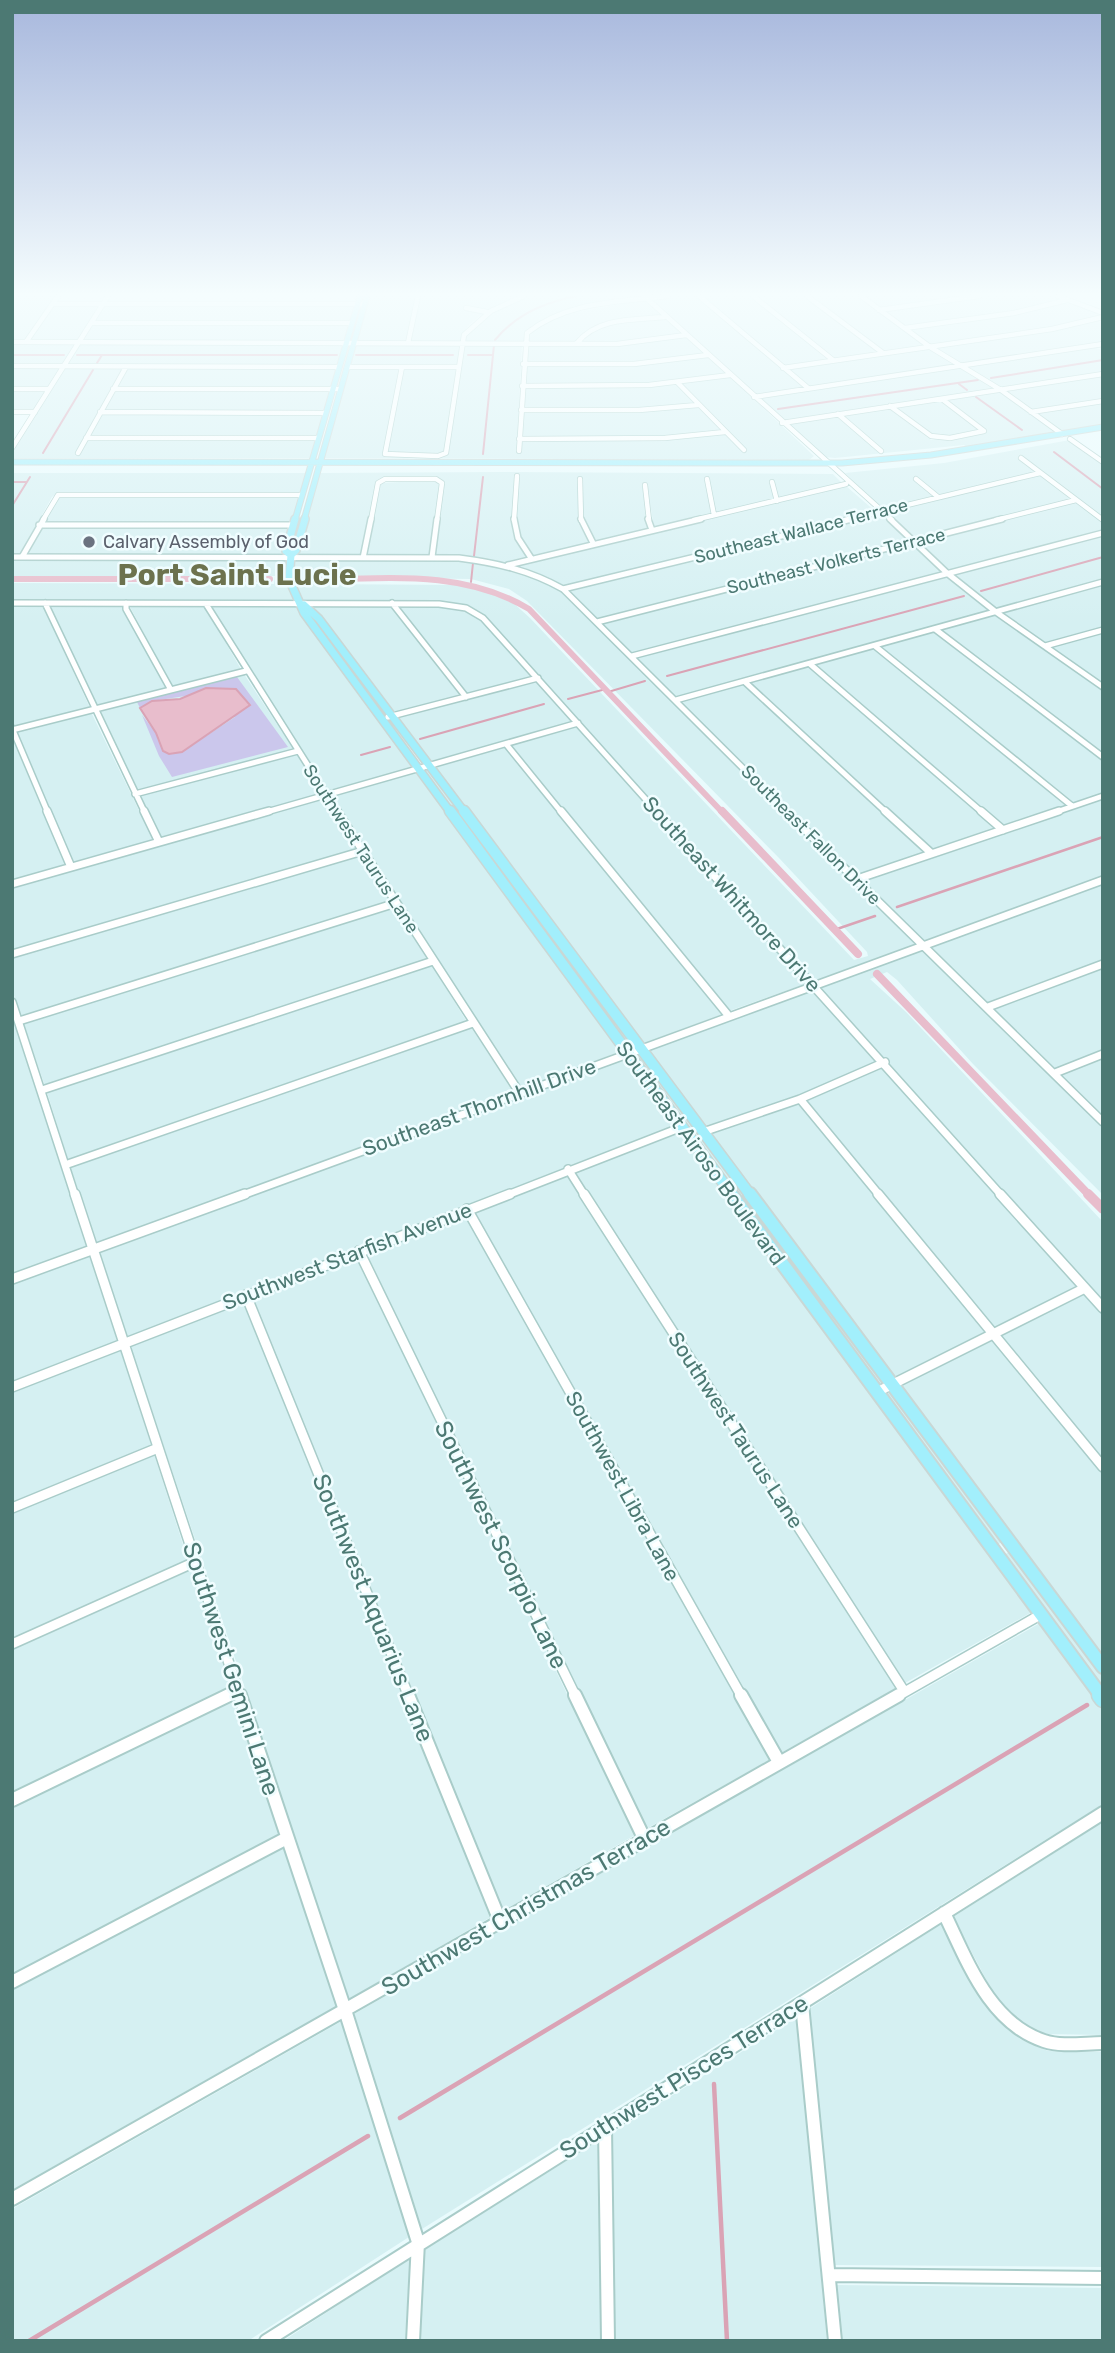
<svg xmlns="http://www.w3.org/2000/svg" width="1115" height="2353" viewBox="0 0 1115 2353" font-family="Rubik,sans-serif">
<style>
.residential{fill:#d5f0f2;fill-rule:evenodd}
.green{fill:#cbc7ec}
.water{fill:#e8bdcc;stroke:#daa3b5;stroke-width:2}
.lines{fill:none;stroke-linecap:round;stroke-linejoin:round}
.stream-far2{stroke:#daa3b5;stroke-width:2}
.stream-far1{stroke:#daa3b5;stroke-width:2.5}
.stream{stroke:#daa3b5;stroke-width:4.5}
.canal-far2{stroke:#e8bdcc;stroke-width:6}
.canal-far1{stroke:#e8bdcc;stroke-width:8}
.canal{stroke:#e8bdcc;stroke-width:10}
.minor-far4-casing{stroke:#a9ccc9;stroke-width:6}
.minor-far3-casing{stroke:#a9ccc9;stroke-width:8}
.minor-far2-casing{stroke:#a9ccc9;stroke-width:10}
.minor-far1-casing{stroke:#a9ccc9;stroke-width:12}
.minor-casing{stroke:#a9ccc9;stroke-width:16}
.major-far4-casing{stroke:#c9d7d5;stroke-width:7}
.major-far3-casing{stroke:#c9d7d5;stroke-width:10}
.major-far2-casing{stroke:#c9d7d5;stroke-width:13}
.major-far1-casing{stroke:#c9d7d5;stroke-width:16}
.major-casing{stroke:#c9d7d5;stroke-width:19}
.minor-far4{stroke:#fff;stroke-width:4.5}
.minor-far3{stroke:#fff;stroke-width:5}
.minor-far2{stroke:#fff;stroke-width:7}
.minor-far1{stroke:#fff;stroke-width:9}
.minor{stroke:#fff;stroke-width:12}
.major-far4{stroke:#a2effc;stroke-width:5}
.major-far3{stroke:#a2effc;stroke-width:7}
.major-far2{stroke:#a2effc;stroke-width:10}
.major-far1{stroke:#a2effc;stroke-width:12}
.major{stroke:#a2effc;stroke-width:16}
.worship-dot{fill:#6b7280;stroke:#f0fdff;stroke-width:2.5}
.labels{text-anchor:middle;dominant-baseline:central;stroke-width:5;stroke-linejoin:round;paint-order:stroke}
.far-street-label{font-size:18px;fill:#4c7973;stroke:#f0fdff}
.far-worship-label{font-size:18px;fill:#5b616d;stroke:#f0fdff;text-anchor:start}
.street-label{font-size:21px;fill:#4c7973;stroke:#f0fdff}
.near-street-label{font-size:24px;fill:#4c7973;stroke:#f0fdff}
.far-town-label{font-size:30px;font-weight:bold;fill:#6c724e;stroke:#f0fdff}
</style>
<rect width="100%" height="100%" fill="#e9fbfd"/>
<!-- residential -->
<path class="residential" d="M12,296H56L25,341H12Z
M369,296H416L406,342H356Z
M419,296H521L478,317L468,326L460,342H410Z
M527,296H642L644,299L557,314L532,326L526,333L523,342H464L466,335L482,318Z
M674,296H697L805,388L755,395L649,300Z
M701,296H751L830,360L784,367Z
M755,296H805L880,353L834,359Z
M809,296H859L927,346L884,352Z
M863,296H974L880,309Z
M984,296H1055L1064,300L1013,312L905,327L882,310Z
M645,300L663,316L600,325L579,336L576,342H527L529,333L536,327L560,315Z
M1068,301L1103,316L1051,329L930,346L907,328L1015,313Z
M101,304L78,341H29L54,305Z
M105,304L356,305L350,322H94Z
M664,318L683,335L629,342H580L583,337L603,326Z
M1103,319V343L962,365L933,347Z
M93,323L350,324L344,342L82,341Z
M685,336L705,354L634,363H525L526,344H617Z
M12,343H77L63,366L12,365Z
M81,343L344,344L338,366H67Z
M356,343L460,344L457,366H350Z
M464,344H522L517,452H521L522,440H624L724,433L743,451L747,450L679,383L729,376L814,456L809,460L324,458L349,368H400L383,454L391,457H437L448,454Z
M1095,347L1103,351V373L1001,389L965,367Z
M929,348L958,365L809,387L786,368Z
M707,356L727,375L648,385H524L525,365H614Z
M12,367H61L48,388H12Z
M66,367L123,368L76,454H80L88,439H315L310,458H12V452Z
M961,367L997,389L783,421L757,397Z
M128,368H337L331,388H116Z
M404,368H456L444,453L440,455L387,452Z
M1103,375V400L1032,411L1004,390Z
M675,383L695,404L639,409H523L524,387Z
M12,390H47L33,411H12Z
M115,390H331L324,412L103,411Z
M1000,391L1059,433L968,448L964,445L835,458L825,457L787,423L837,416L880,453L883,451L841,415L889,408L931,440L983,434L986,431L983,427L945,399Z
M941,400L981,431L939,439L929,437L893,407Z
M1103,402V426L1063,432L1035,413Z
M697,406L722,431L664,437L522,438L523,411H639Z
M102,413L324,414L316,437L89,436Z
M1070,440L1103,464V518L1021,457L1018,458L1036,473L939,495L917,477L914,478L935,496L883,510L845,473L944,463Z
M500,472L833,474L843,484L779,499L774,481H770L775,500L716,513L709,479L705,478L711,515L654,528L647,484H643L646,525L649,529L594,542L583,523L582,479L578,478V523L590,543L533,556L521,541L516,529L519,475H515L512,529L516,542L528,557L508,563L478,558L435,556L443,480L385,478L376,483L361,556H293L299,550L320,473Z
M12,473H306L300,494L57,493L52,497L20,555H12Z
M1039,475L1072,500L913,540L884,513Z
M435,480L440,483L430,556H366L381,483Z
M846,486L876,512L563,587L513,565Z
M59,496H299L291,524H42Z
M1075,502L1103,522V531L948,572L916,542Z
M880,514L909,541L598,620L566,590Z
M41,526H291L288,555H25Z
M1103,535V580L997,610L951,574Z
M911,543L944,573L633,654L600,623Z
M12,558L288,559L285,574L298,602L12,601V583L274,584L275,576H12Z
M293,559L477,561L537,577L560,590L915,944L814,981L486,617L467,607L304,602L293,584L290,573ZM307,577L471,579L509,589L527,601L779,858L867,952L868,956L854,960L530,618L510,600L462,585L309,584Z
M947,575L992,612L677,698L636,657Z
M1103,584V628L1045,644L1001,613Z
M12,604H42L90,708L15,728L12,720Z
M48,604L124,605L167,689L96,707Z
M129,605H204L242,671L173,688Z
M210,605H300L412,768L329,792Z
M307,605H390L462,696L395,713L322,619Z
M395,605H439L464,610L481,618L534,677L467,695Z
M996,614L1103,689V754L939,630Z
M934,631L1103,760V793L1072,804L879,647Z
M1103,632V685L1049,647Z
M874,648L1067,805L1003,827L814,665Z
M809,666L998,829L931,851L749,683Z
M244,674L294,750L138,792L97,710Z
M537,680L574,722L431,763L398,716Z
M744,684L926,852L858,876L680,701Z
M91,712L154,841L73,864L17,731Z
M577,726L808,983L729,1011L510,745Z
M12,737L66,866L12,882Z
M505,747L723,1014L642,1044L434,766Z
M296,753L323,794L161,839L140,796Z
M428,768L636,1046L629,1049L420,770Z
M415,772L531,927L622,1051L520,1088L331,796Z
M325,797L358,850L12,952V887Z
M1103,799V877L921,942L862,881Z
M361,854L391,902L22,1017L12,990V957Z
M1103,883V960L988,1003L926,947Z
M394,907L428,959L45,1086L23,1023Z
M920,949L985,1008L1103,1127V1195L973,1064L897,980L887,972L870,979L906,1012L1103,1222V1302L819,986Z
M431,964L467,1022L68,1160L47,1092Z
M1103,967V1050L1055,1069L994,1009Z
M812,988L879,1061L798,1096L704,1128L646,1049Z
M12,1015L88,1247L12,1275Z
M471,1027L513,1091L97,1244L70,1166Z
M640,1051L886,1382L877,1386L633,1054Z
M626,1057L676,1125L127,1338L99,1251Z
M1103,1058V1117L1061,1075Z
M884,1067L1078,1286L994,1328L806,1101Z
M799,1103L987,1332L894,1378L709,1134Z
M681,1131L1032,1612L905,1683L574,1171Z
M566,1174L896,1688L781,1753L472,1211Z
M465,1214L771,1759L646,1829L365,1253Z
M90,1254L118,1341L12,1383V1283Z
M356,1256L635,1835L503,1911L252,1297Z
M1085,1294L1103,1314V1460L1001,1336Z
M243,1300L491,1917L349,1999L130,1345Z
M993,1339L1103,1474V1658L900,1386Z
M121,1349L151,1445L12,1503V1392Z
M892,1390L1004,1541L995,1546L884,1394Z
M154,1454L188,1560L12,1639V1513Z
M1011,1551L1103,1675V1690L1002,1556Z
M191,1570L231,1688L12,1794V1650Z
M1040,1623L1103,1707V1804L422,2229L354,2014Z
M234,1699L279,1835L12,1974V1807Z
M1103,1822V2035L1046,2034L1025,2025L996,1998L953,1917Z
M283,1847L337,2006L12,2190V1990Z
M943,1923L987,2007L1020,2039L1048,2051L1103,2052V2267L835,2265L809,2009Z
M797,2017L827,2341H615L612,2133Z
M342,2021L409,2237L248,2341H12V2209Z
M598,2141L601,2341H420L425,2249Z
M410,2258L405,2341H283Z
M837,2285L1103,2288V2341H842Z"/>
<!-- green -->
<path class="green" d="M237,677L288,747L172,777L159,756L142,715L156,733L158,740L182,752L235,717L192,695L152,701L140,708L137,702Z"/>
<!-- water -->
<path class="water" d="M206,688L236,689L250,705L182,752L169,754L163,751L156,733L140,708L152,701L180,699Z"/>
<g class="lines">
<!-- stream-far2 -->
<path class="stream-far2" d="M495,340C516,314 545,302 577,296
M12,355H64
M77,355H337
M356,355H453
M468,355H493
M97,363L102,355
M991,378L1103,360
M959,384L967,390
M976,397L1022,430
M778,409L978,380
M1054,452L1103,489
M43,453L93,370
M483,454L494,345
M12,482H26
M12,506L30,477
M474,556L483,477
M471,582L473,563
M981,591L1103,557
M667,676L964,596
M608,692L645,681
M568,699L606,689
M420,739L544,704
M361,755L390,747"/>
<!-- stream-far1 -->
<path class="stream-far1" d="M897,907L1103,837
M837,929L875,916"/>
<!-- stream -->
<path class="stream" d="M714,2084L727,2341
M400,2118L1087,1705
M29,2341L368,2136"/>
<!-- canal-far2 -->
<path class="canal-far2" d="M12,579H270
M305,580C381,579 461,568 529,609L723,813"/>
<!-- canal-far1 -->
<path class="canal-far1" d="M722,811L858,954
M877,974L1090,1196"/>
<!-- canal -->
<path class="canal" d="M1088,1194L1103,1209"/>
<defs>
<path id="minor-far4" d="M644,296L892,520
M699,296L808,388
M753,296L833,360
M807,296L883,353
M861,296L930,347L1001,390L1062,434
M1058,296L1103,313
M53,304H365
M466,308L487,312
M879,310L979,296
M92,323H352
M905,328L1014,313L1067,300
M12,342L617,344L686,335
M26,342L58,296
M408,343L418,296
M577,343C598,317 634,320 665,317
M523,364H634L708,355
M12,366L339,367
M347,367H459
M402,367L385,454L438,456L446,453L464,335L491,311L524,296
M783,368L1052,329L1103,317
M677,382L744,450
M522,386L649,385L730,375
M12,389H49
M113,389H339
M754,397L1103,344
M890,406L931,436L950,438L984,431L942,399
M521,410H639L698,405
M12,412H35
M100,412L326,413
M1031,412L1103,401
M838,414L881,451
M782,423L1103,374
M86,438H318
M519,439L665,438L725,432
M1070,439L1103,462
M12,448L108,296
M519,451L527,333C568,301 619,302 668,296
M78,453L126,367
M1021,458L1103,520
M580,479L581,520
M707,479L714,515
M916,479L938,497
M772,482L777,501
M645,485L649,520
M43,520L58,495H302
M371,520L378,483L385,479H436L442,483L437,520
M514,520L517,476
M694,520L846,484
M845,520L1040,473
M996,520L1076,500"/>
<path id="minor-far3" d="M514,519L518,538L531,558
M581,519L593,543
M648,519L652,530
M890,519L947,573L996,612L1103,687
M39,525H293
M12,557L459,558C497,563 529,570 563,589L788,813
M22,557L44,519
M432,557L437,519
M363,558L371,519
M508,565L701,519
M563,589L852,519
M12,603L439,604L466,608L483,618L658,813
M45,603L145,813
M126,603V609L171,690
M392,603L466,697
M206,604L338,813
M597,622L1002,519
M935,629L1103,757
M875,646L1072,806
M1045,646L1103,630
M632,656L1103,533
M810,664L983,813
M745,682L887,813
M676,700L1103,582
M388,717L538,678
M12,728L48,813
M12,730L246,671
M506,744L562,813
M135,794L298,751
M263,813L578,723
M1053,813L1103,796"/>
<path id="minor-far2" d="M47,811L71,867
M144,811L159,842
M337,811L519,1092
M561,811L728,1015
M656,811L1002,1196
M786,811L1103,1122
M885,811L931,853
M981,811L1003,830
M857,879L1059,811
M12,884L269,811
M12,954L363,851
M12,1002L75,1196
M988,1007L1103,964
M19,1021L396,903
M1055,1073L1103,1054
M42,1090L433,961
M800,1099L880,1196
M703,1132L800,1099L885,1062
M65,1165L473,1023
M568,1169L585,1196
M240,1196L1103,880
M505,1196L682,1127"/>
<path id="minor-far1" d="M75,1194L240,1697
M584,1194L904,1691
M878,1194L1103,1467
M1000,1194L1103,1308
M467,1209L742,1697
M359,1251L576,1697
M12,1279L245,1194
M246,1295L409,1697
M12,1387L510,1194
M877,1392L1085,1288
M12,1508L158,1448
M12,1644L195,1562
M226,1697L238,1691
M896,1697L1040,1615"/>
<path id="minor" d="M240,1695L345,2010L418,2242L413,2341
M408,1695L500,1921
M575,1695L644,1838
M741,1695L779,1762
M12,1800L229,1695
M944,1913C967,1960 989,2023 1044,2041C1062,2047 1084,2043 1103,2043
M12,1982L287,1838
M802,2004L835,2341
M605,2127L608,2341
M12,2199L899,1695
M829,2275L1103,2278
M266,2341L1103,1813"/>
<path id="major-far4" d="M12,462L842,463L931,455L1103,427
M295,520L360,296
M304,520L367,296"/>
<path id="major-far3" d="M295,519L286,551L291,555L289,579L304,613L451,813
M291,555L296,550L305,519
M304,605L319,619L465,813"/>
<path id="major-far2" d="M450,811L733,1196
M464,811L751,1196"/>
<path id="major-far1" d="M731,1194L1102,1697
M750,1194L1103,1667"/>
<path id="major" d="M1100,1695L1103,1699"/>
</defs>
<!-- minor-far4 casing -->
<use href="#minor-far4" class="minor-far4-casing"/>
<!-- minor-far3 casing -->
<use href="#minor-far3" class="minor-far3-casing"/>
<!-- minor-far2 casing -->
<use href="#minor-far2" class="minor-far2-casing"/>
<!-- minor-far1 casing -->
<use href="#minor-far1" class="minor-far1-casing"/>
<!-- minor casing -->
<use href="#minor" class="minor-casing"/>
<!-- major-far4 casing -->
<use href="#major-far4" class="major-far4-casing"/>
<!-- major-far3 casing -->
<use href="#major-far3" class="major-far3-casing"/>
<!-- major-far2 casing -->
<use href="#major-far2" class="major-far2-casing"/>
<!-- major-far1 casing -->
<use href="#major-far1" class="major-far1-casing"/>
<!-- major casing -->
<use href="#major" class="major-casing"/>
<!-- minor-far4 -->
<use href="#minor-far4" class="minor-far4"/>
<!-- minor-far3 -->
<use href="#minor-far3" class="minor-far3"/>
<!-- minor-far2 -->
<use href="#minor-far2" class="minor-far2"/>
<!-- minor-far1 -->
<use href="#minor-far1" class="minor-far1"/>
<!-- minor -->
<use href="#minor" class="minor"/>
<!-- major-far4 -->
<use href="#major-far4" class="major-far4"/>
<!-- major-far3 -->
<use href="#major-far3" class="major-far3"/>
<!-- major-far2 -->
<use href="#major-far2" class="major-far2"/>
<!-- major-far1 -->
<use href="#major-far1" class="major-far1"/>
<!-- major -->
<use href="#major" class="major"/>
</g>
<!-- sky -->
<linearGradient id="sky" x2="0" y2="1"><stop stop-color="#a8b8dd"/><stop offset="0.47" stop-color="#f5fdfe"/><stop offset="1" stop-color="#f5fdfe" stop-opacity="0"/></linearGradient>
<rect width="1115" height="626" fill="url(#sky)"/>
<!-- markers -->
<circle class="worship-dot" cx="89" cy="542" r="7"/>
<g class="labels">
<!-- far-street labels -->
<g class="far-street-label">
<text transform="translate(801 531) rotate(-14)">Southeast Wallace Terrace</text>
<text transform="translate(836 561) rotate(-14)">Southeast Volkerts Terrace</text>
<text transform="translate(811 835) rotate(45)">Southeast Fallon Drive</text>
<text transform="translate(361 849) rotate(57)">Southwest Taurus Lane</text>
</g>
<!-- far-worship labels -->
<g class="far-worship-label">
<text x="103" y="542">Calvary Assembly of God</text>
</g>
<!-- street labels -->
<g class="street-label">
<text transform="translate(732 894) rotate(48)">Southeast Whitmore Drive</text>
<text transform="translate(479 1107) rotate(-20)">Southeast Thornhill Drive</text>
<text transform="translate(701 1153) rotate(54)">Southeast Airoso Boulevard</text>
<text transform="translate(347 1256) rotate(-21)">Southwest Starfish Avenue</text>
<text transform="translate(736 1430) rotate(57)">Southwest Taurus Lane</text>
<text transform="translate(623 1486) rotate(61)">Southwest Libra Lane</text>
</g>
<!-- near-street labels -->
<g class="near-street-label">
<text transform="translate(501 1545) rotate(64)">Southwest Scorpio Lane</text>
<text transform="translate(373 1608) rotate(68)">Southwest Aquarius Lane</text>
<text transform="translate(231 1669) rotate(72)">Southwest Gemini Lane</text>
<text transform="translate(526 1907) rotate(-30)">Southwest Christmas Terrace</text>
<text transform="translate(684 2077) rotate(-32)">Southwest Pisces Terrace</text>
</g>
<!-- far-town labels -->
<g class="far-town-label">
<text x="237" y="575">Port Saint Lucie</text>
</g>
</g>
<!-- border -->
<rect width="1115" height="2353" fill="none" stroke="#4c7973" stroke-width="28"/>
</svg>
